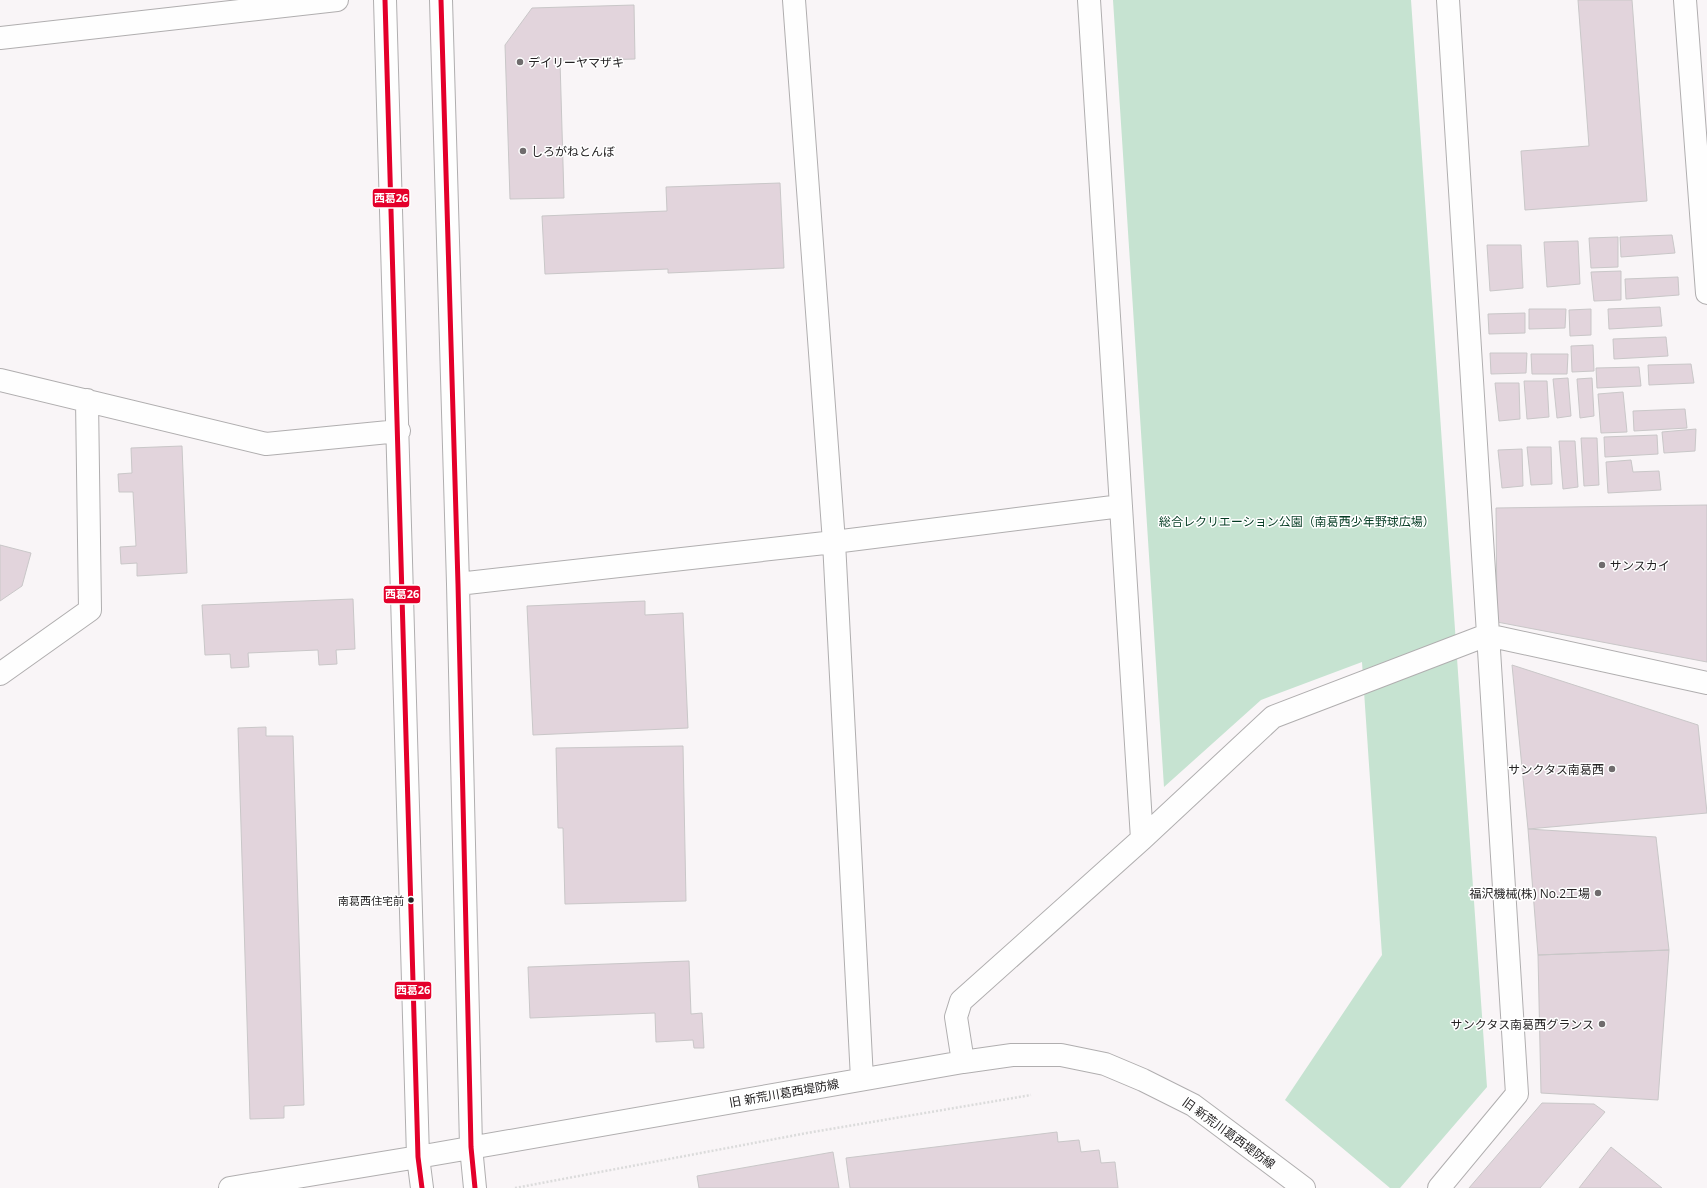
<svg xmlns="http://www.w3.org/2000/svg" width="1707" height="1188" viewBox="0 0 1707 1188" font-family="'Open Sans','Noto Sans JP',sans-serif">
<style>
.green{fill:#c6e3d1}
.building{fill:#e2d4dc;stroke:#c9c7c8}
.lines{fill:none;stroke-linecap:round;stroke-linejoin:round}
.minor-casing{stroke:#b0aeaf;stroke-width:24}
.path{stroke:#dbdbdb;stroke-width:2.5;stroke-dasharray:2 2;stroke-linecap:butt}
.minor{stroke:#fefefe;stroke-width:22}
.bus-1-casing{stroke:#fff;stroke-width:8}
.bus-1{stroke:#e4002b;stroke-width:5}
.poi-dot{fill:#6f6c6d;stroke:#fff;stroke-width:1.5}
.bus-dot{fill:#242223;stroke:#fff;stroke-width:1.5}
.labels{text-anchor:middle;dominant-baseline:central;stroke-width:3;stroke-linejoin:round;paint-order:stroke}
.bus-label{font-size:11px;fill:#242223;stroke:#fff;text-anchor:end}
.poi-label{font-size:12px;fill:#242223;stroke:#fff;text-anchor:start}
.park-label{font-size:12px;fill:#023a21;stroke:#fff}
.street-label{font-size:12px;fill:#242223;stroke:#fff}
.line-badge{stroke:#fff;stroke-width:1.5}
.badge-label{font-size:11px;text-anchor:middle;font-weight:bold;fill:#fff}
</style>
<rect width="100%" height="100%" fill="#f9f5f7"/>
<!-- green -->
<path class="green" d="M1113,0H1411L1487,1087L1400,1188H1390L1285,1100L1382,955L1362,662L1261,700L1164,787Z"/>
<!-- building -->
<path class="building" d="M1578,0H1632L1647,201L1525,210L1521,151L1589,146Z
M634,5L635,59L560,61L564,198L510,199L505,45L532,8Z
M780,183L784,268L668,273V269L545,274L542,216L667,211L666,187Z
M1672,235L1675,253L1621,257L1620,237Z
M1618,237V267L1591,268L1589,238Z
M1578,241L1580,284L1547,287L1544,242Z
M1487,245H1521L1523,288L1490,291Z
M1621,271V300L1594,301L1591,272Z
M1678,277L1679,295L1626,299L1625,279Z
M1660,307L1662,326L1609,329L1608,309Z
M1529,309H1566L1565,328L1529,329Z
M1591,309V335L1570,336L1569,310Z
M1525,313V333L1489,334L1488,314Z
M1666,337L1668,356L1614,359L1613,339Z
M1593,345L1594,371L1572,372L1571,346Z
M1490,353H1527L1526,373L1491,374Z
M1531,354H1568L1567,374H1532Z
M1691,364L1694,383L1649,385L1648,365Z
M1639,367L1641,386L1597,388L1596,368Z
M1568,378L1571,416L1557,418L1553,379Z
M1592,378L1594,416L1580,418L1577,379Z
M1524,381H1547L1549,417L1527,419Z
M1495,383H1519L1520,419L1499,421Z
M1623,392L1627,432L1601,433L1598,394Z
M1685,409L1687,428L1634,431L1633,411Z
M1696,429L1695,451L1664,453L1662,432Z
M1657,435L1658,454L1605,457L1604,437Z
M1581,438H1597L1599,485L1584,486Z
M1559,441H1575L1578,487L1563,489Z
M182,446L187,573L137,576V563L121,564L120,547L136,546L133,492H119L118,474L132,473L131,448Z
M1527,447H1551L1552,484L1531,485Z
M1522,449L1523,486L1502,488L1498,450Z
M1631,460L1633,472L1659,471L1661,490L1608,493L1606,462Z
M1707,505V662L1497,622L1496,508Z
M0,545L31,553L22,586L0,601Z
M353,599L355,649L336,650L337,664L319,665L318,650L248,653L249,667L231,668L230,654L205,655L202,605Z
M645,601V615L683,613L688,728L533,735L527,606Z
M1512,665L1698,725L1707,813L1528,829Z
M266,727V736H293L304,1105L284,1106V1118L250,1119L238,728Z
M683,746L686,901L565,904L563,828H558L556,748Z
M1528,829L1656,837L1669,950L1538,955Z
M1669,950L1658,1100L1541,1093L1538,955Z
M689,961L691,1014L702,1013L704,1048H694L693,1040L656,1042L655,1013L530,1018L528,967Z
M1542,1103L1594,1104L1605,1112L1540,1188H1469Z
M1057,1132L1058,1142L1079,1140L1081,1152L1099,1150L1101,1163L1115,1162L1118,1188H850L846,1158Z
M1611,1147L1662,1188H1579Z
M833,1152L839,1188H699L697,1176Z"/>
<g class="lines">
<defs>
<path id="minor" d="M385,0L418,1157L422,1188
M441,0L458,584L471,1147L475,1188
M794,0L834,542L862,1079
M1089,0L1142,839
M1685,0L1707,293
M0,38L337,0
M0,380L266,444L399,431
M458,584L834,542L1121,506
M0,674L90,610L87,400
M963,1062L956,1017L961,1001L1142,839L1273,717L1487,635L1707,683
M230,1188L418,1157L963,1062L1012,1055H1061L1105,1064L1143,1080L1193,1105L1304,1188
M1439,1188L1517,1094L1448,0"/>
</defs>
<!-- minor casing -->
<use href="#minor" class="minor-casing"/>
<!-- path -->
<path class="path" d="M515,1188L807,1133L1031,1095"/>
<!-- minor -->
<use href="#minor" class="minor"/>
<defs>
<path id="bus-1" d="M385,0L418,1157L422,1188
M441,0L458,584L471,1147L475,1188"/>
</defs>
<!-- bus-1 casing -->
<use href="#bus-1" class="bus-1-casing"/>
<!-- bus-1 -->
<use href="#bus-1" class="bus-1"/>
</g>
<!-- markers -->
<g class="poi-dot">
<circle cx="520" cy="62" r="4"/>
<circle cx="523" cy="151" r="4"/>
<circle cx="1602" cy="565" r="4"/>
<circle cx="1612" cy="769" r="4"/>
<circle cx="1598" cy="893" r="4"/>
<circle cx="1602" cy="1024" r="4"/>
</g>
<circle class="bus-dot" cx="411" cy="900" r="3.5"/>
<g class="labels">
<!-- bus labels -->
<g class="bus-label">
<text x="404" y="900">南葛西住宅前</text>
</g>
<!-- poi labels -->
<g class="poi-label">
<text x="528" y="62">デイリーヤマザキ</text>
<text x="531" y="151">しろがねとんぼ</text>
<text x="1610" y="565">サンスカイ</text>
<text x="1604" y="769" text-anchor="end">サンクタス南葛西</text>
<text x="1590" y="893" text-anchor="end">福沢機械(株) No.2工場</text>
<text x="1594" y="1024" text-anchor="end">サンクタス南葛西グランス</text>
</g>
<!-- park labels -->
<g class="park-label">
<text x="1297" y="521">総合レクリエーション公園（南葛西少年野球広場）</text>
</g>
<!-- street labels -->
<g class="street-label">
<text transform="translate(784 1093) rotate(-10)">旧 新荒川葛西堤防線</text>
<text transform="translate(1229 1133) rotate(36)">旧 新荒川葛西堤防線</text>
</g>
</g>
<g class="line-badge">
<rect x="372" y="188" width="38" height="20" rx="4" fill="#e4002b"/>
<rect x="383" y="585" width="38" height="19" rx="4" fill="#e4002b"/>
<rect x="394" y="981" width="38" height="19" rx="4" fill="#e4002b"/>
</g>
<g class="badge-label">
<text x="391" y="202">西葛26</text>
<text x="402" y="598">西葛26</text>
<text x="413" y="994">西葛26</text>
</g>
</svg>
